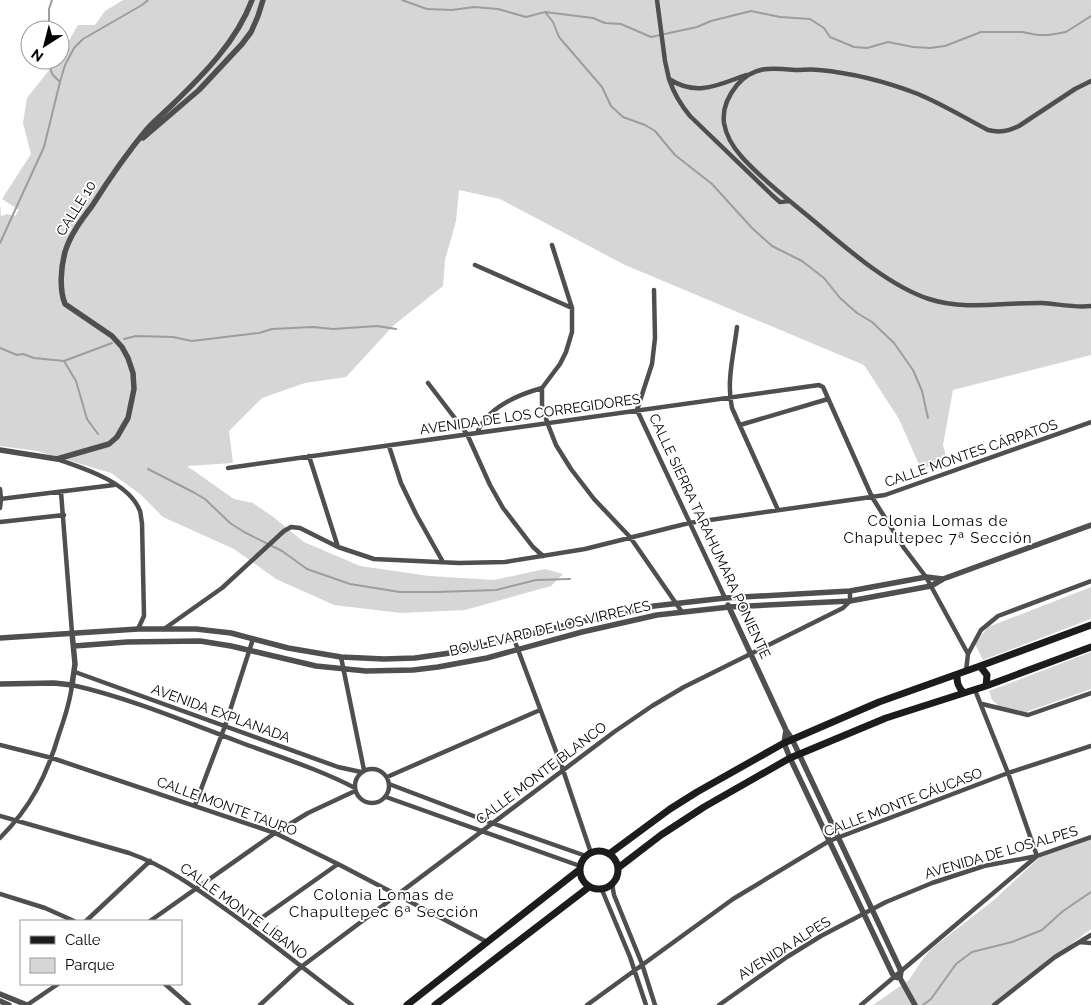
<svg xmlns="http://www.w3.org/2000/svg" width="1091" height="1005" viewBox="0 0 1091 1005" font-family="Raleway,sans-serif">
<style>
.green{fill:#d6d6d6}
.lines{fill:none;stroke-linecap:round;stroke-linejoin:round}
.stream{stroke:#9d9d9d;stroke-width:2}
.minor{stroke:#4f4f4f;stroke-width:4.5}
.tertiary{stroke:#4f4f4f;stroke-width:5.5}
.secondary{stroke:#1c1c1c;stroke-width:7}
.labels{text-anchor:middle;dominant-baseline:central;stroke-width:4;stroke-linejoin:round;paint-order:stroke}
.street-label{font-size:14px;fill:#000;stroke:#fff}
.neighbourhood-label{font-size:15px;letter-spacing:1px;fill:#000;stroke:#fff}
</style>
<rect width="100%" height="100%" fill="#fff"/>
<!-- green -->
<path class="green" d="M123,0H1091V355L953,390L943,445L947,460L921,469L899,419L864,365L625,265L500,199L459,190L456,221L445,260L443,286L394,325L346,377L305,383L262,398L229,431L233,463L187,466L234,499L253,503L272,516L304,542L360,566L429,576L494,580L545,569L563,574L551,586L465,610L401,613L334,605L276,579L234,549L163,517L140,494L111,473L37,451L0,446V203L1,216L7,214L15,216L19,210L2,199L31,154L23,123L27,98L57,60H60V56L78,25H95L105,11Z
M1091,587V619L983,660L975,644L988,627Z
M1091,652V689L1026,712L999,706L992,700L989,691Z
M1091,838V929L991,1005H873L909,980L920,963L931,949L994,900L1041,856Z"/>
<g class="lines">
<!-- stream -->
<path class="stream" d="M402,0L427,9L452,10L474,7L498,9L526,17L545,12L593,18L605,23L621,24L651,37L697,27L711,21L751,11L780,17L810,19L824,28L830,37L854,47L867,48L888,42L913,47L930,48L945,46L981,32H1022L1038,35H1049L1066,32L1091,16
M545,12L553,22L559,37L602,87L611,106L623,117L645,125L655,131L675,155L712,184L752,228L772,246L802,261L824,278L840,298L857,313L872,322L894,343L913,370L922,391L928,418
M49,30V9L52,0
M48,60L52,74L60,82
M0,243L44,147L60,82L65,65L74,48L83,39L142,5L148,0
M124,339L136,336L173,337L192,341L259,333L272,329L313,327L333,329L377,326L396,329
M0,348L17,355L23,354L34,358L64,361L112,343
M64,361L76,381L87,419L98,434
M148,469L193,492L205,499L230,523L244,532L282,551L307,569L350,584L400,592H437L496,590L536,580L570,579
M923,1005L931,999L956,964L972,952L1012,942L1042,930L1063,911L1091,892"/>
<!-- minor -->
<path class="minor" d="M657,0L665,61L669,79C697,97 718,85 746,75
M669,79C674,94 680,104 690,116L773,196L780,202L789,201
M1091,81L1075,89L1019,126C1008,131 1000,133 988,130C965,118 942,104 918,94C887,82 852,73 819,70C811,69 804,70 796,70C773,68 754,65 737,85C728,96 722,108 724,123C726,135 733,147 741,156C762,180 789,200 814,221C846,248 889,286 929,299C966,311 1005,302 1042,303C1058,304 1075,308 1091,306
M552,245L572,308V332L566,352L560,364L542,388V405L547,422L556,445L571,469L594,499L630,537L682,612
M475,265L572,308
M654,290L655,338L652,364L637,410L725,598
M737,327C734,353 726,382 732,408L778,510
M428,383L467,434L490,485L503,508L533,547L543,556
M740,425L828,399
M477,433C487,407 517,395 542,388
M389,446L401,483L416,514L443,562
M309,456L338,547
M57,459C83,468 129,482 140,511C141,514 141,519 142,523L144,616L138,629
M228,468L819,385L823,387L872,497L904,548L926,577L968,654
M0,489L1,499L0,508
M61,492L72,633
M0,499L114,485
M0,522L64,515
M164,629L222,588L284,531L291,527L300,528L338,547L374,559L459,563L505,562L585,549L689,523L885,495L1091,422
M514,639L563,770L591,853
M341,657L364,770
M966,671L968,654L981,630L998,616L1091,581
M75,672L338,767L361,772
M982,704L1028,715L1091,693
M0,745L52,758L275,833L338,864L487,942
M355 786a17 17 0 1 1 34 0a17 17 0 1 1-34 0Z
M387,777L540,710
M389,784L492,823L586,856
M386,797L580,866
M195,805L225,726L253,639
M0,816L129,853C166,866 196,888 228,911C270,941 310,974 352,1005
M0,838C31,807 47,775 59,734C65,717 70,702 72,685C130,698 186,722 242,743C279,757 319,769 355,788
M612,884L614,895L642,964L655,1005
M602,890L630,957L646,1005
M0,894L45,908L74,921
M86,921L150,861
M150,921L275,833L308,813L355,791
M250,926L338,864
M1080,942L1091,943
M165,984L189,1005
M27,1005L58,984
M260,1005L301,967L614,732L652,706L684,687L843,608L850,601V591
M587,1005L733,899L829,841L1008,773L1091,746
M719,1005L787,957L821,936L886,902L932,883L984,866L1037,856L1091,837
M861,1005L1037,856L1008,773L975,690
M994,1005L1055,957L1091,935"/>
<!-- tertiary -->
<path class="tertiary" d="M143,138L199,90L242,44L251,32L258,16L263,0
M0,450L57,459L109,444L117,437L128,418L134,389L133,373L128,358L122,347L112,336L65,304C59,289 61,267 65,252C70,235 82,219 92,206C109,179 127,153 147,129C155,120 164,113 172,105C203,75 237,41 252,0
M728,605L786,730L792,739L901,971L900,978L915,1005
M0,638L138,629H196L231,633L288,648L341,657L384,659L415,658L457,652L579,622L654,606L725,598L850,591L926,577L943,579
M74,646L127,642L200,641L231,646L316,666L366,671L413,670L438,667L487,658L582,632L657,615L729,607L850,601L931,586L943,579L1091,525
M0,684L54,683L72,685L75,664L72,633
M786,730L784,743L790,758L892,973L895,977L900,978
M0,994L27,1005
M0,1001L9,1005"/>
<!-- secondary -->
<path class="secondary" d="M980,666L1091,625
M986,686L1091,647
M580 870a19 19 0 1 1 38 0a19 19 0 1 1-38 0Z
M609,854L670,809L697,792L784,743L879,702L980,666L987,675L986,686L964,693C958,687 957,683 957,676
M618,868L661,835L704,807L790,758L886,718L964,693
M407,1005L579,870
M435,1005L589,887"/>
</g>
<g class="labels">
<!-- street labels -->
<g class="street-label">
<text transform="translate(76 208) rotate(-58)">CALLE 10</text>
<text transform="translate(530 414) rotate(-8)">AVENIDA DE LOS CORREGIDORES</text>
<text transform="translate(971 453) rotate(-19)">CALLE MONTES CÁRPATOS</text>
<text transform="translate(710 536) rotate(65)">CALLE SIERRA TARAHUMARA PONIENTE</text>
<text transform="translate(550 628) rotate(-13)">BOULEVARD DE LOS VIRREYES</text>
<text transform="translate(221 713) rotate(20)">AVENIDA EXPLANADA</text>
<text transform="translate(541 773) rotate(-37)">CALLE MONTE BLANCO</text>
<text transform="translate(903 802) rotate(-21)">CALLE MONTE CÁUCASO</text>
<text transform="translate(227 806) rotate(20)">CALLE MONTE TAURO</text>
<text transform="translate(1001 852) rotate(-16)">AVENIDA DE LOS ALPES</text>
<text transform="translate(244 911) rotate(36)">CALLE MONTE LÍBANO</text>
<text transform="translate(784 948) rotate(-32)">AVENIDA ALPES</text>
</g>
<!-- neighbourhood labels -->
<g class="neighbourhood-label">
<text x="938" y="521">Colonia Lomas de<tspan x="938" dy="17">Chapultepec 7ª Sección</tspan></text>
<text x="384" y="895">Colonia Lomas de<tspan x="384" dy="17">Chapultepec 6ª Sección</tspan></text>
</g>
</g>
<!-- legend -->
<rect x="20" y="920" width="162" height="65" fill="#ffffff" stroke="#999999"/>
<rect x="30" y="936" width="25" height="8" fill="#1c1c1c" stroke="#999999"/>
<text x="65" y="945" font-size="15" fill="#000000">Calle</text>
<rect x="30" y="958" width="25" height="15" fill="#d6d6d6" stroke="#999999"/>
<text x="65" y="970" font-size="15" fill="#000000">Parque</text>
<!-- north arrow -->
<g transform="translate(45 45) rotate(216)"><circle r="24" fill="#ffffff" stroke="#999999"/>
<path d="M0-4L9 19L0 12L-9 19Z" fill="#000000"/>
<text y="-8" font-size="14" font-weight="bold" text-anchor="middle" fill="#000000">N</text>
</g>
</svg>
